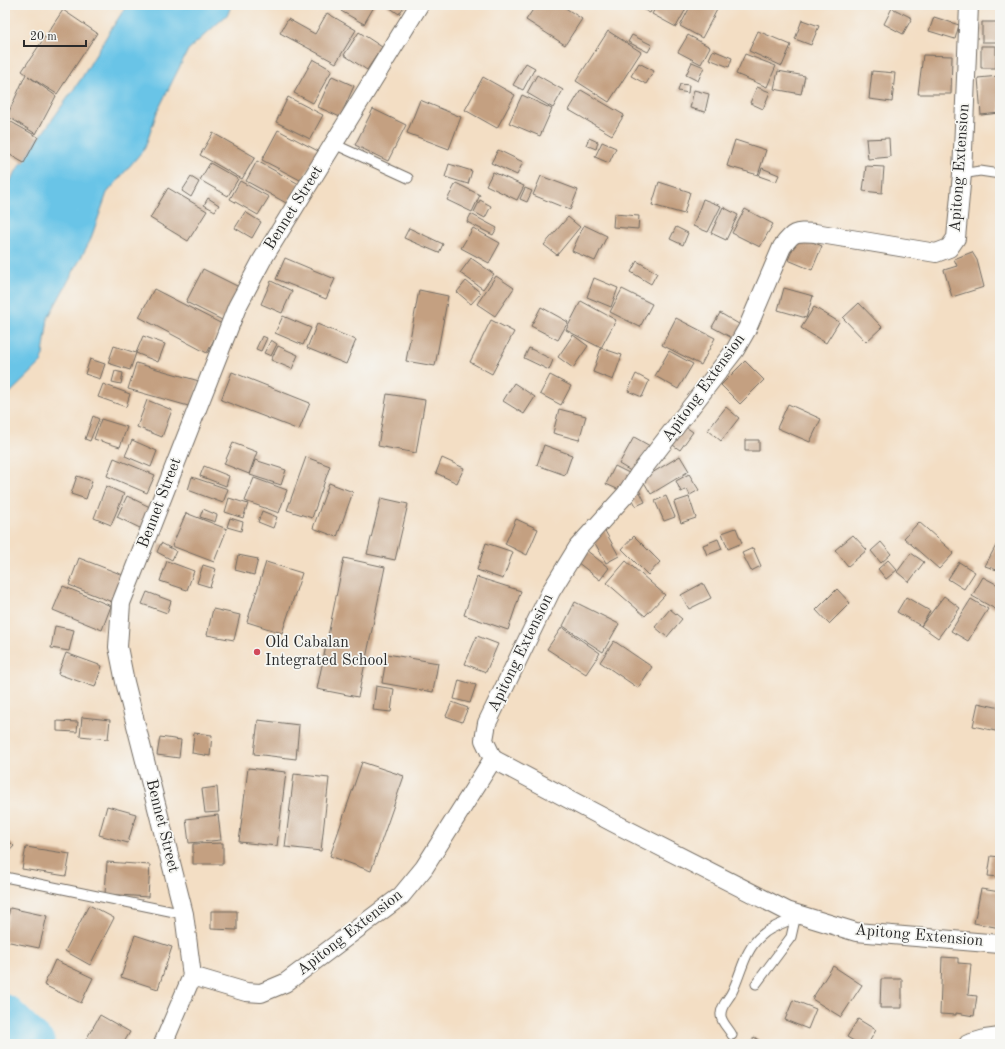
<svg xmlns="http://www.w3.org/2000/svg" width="1005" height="1049" viewBox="0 0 1005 1049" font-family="'Old Standard TT',serif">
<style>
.water{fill:#69c4e7;stroke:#4a7889}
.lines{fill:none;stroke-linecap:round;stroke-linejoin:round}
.river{stroke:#69c4e7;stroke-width:37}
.building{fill:#c4a081}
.service-casing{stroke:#716a61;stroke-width:11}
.minor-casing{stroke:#716a61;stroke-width:20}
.service{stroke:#fff;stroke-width:9}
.minor{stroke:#fff;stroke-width:18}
.poi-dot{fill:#d1495b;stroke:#f6f6f2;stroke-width:1.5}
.labels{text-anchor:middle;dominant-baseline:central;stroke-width:3.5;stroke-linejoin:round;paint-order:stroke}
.street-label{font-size:16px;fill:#2b2b2b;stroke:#f6f6f2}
.poi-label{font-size:16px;fill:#2b2b2b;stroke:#f6f6f2;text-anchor:start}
</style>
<rect width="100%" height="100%" fill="#f6f6f2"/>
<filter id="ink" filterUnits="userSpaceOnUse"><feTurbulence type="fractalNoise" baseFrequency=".025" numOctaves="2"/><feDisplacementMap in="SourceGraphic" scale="8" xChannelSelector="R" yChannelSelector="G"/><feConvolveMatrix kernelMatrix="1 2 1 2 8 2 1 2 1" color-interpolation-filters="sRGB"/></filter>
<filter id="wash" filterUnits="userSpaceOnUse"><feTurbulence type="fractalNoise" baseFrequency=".012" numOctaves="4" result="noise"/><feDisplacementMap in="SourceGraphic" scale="16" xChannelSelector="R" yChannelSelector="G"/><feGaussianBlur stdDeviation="0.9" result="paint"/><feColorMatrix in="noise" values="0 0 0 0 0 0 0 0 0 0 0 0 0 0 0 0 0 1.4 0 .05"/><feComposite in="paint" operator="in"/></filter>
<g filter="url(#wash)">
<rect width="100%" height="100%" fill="#f3dec4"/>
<!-- water -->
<path class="water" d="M127,5H231L228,14L188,50L157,112L145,148L107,193L90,241L48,318L42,362L7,396L5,401V190L18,168L81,79L108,34Z"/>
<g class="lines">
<!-- river -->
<path class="river" d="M5,1013L37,1044"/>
</g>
<g id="blocks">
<!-- building -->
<path class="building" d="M345,5H375L364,24L341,11Z
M386,5H405L399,14Z
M536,5H561L582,19L565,45L526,20Z
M634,5H654L650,13Z
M657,5H688L676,27L652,14Z
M691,5L719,6L702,38L680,26Z
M892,8L912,18L903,34L884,24Z
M63,10L97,33L57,94L28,76L56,96L36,134L7,116L26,74L22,71Z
M327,13L356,30L336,63L280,33L288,19L315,34Z
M934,17L959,25L955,39L929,31Z
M802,20L819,26L811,45L795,39Z
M982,22H1000V42H982Z
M608,31L641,52L609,102L576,81Z
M758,31L791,45L782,66L749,51Z
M359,32L382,47L367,70L344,55Z
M632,35L652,45L648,52L628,42Z
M688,35L710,47L701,64L678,52Z
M981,46H996V68H981Z
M713,50L732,58L729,67L709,59Z
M745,54L776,66L767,87L736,74Z
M923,55L952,56L951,94H918Z
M313,59L332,70L313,103L294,93Z
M692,62L704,67L698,81L686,75Z
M526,63L535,68L523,90L513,85Z
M639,63L654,71L646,84L631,76Z
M778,71L805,76L801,94L774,89Z
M872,71L895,73L892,102L869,99Z
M537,75L563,90L553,108L527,93Z
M332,76L354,86L340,117L318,107Z
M999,76L1000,113L981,115L978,78Z
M483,77L515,95L497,128L465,110Z
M680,84L689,85L688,93L678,91Z
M757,87L770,92L763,109L750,103Z
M581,90L624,115L612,135L569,110Z
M694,90L709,94L705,112L690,108Z
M522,95L552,109L540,136L509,123Z
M288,97L323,115L310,139L276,122Z
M420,100L461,117L449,149L407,133Z
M373,109L406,125L388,161L355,145Z
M6,119L38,137L24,163L5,152Z
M278,130L318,151L302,181L262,160Z
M213,133L255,157L242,179L200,155Z
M589,138L598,142L596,149L586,145Z
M889,138L890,157L868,159L866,139Z
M735,140L766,150L758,175L727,166Z
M602,142L616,148L609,163L595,157Z
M498,150L523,162L517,175L491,163Z
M257,161L299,184L288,204L246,181Z
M210,163L238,179L228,196L200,180Z
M449,164L472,171L468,184L445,177Z
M866,166L884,167L882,193L863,191Z
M762,168L779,175L776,182L759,176Z
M493,172L524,186L517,200L486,185Z
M541,176L578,190L570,210L533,195Z
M191,177L199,182L191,197L182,191Z
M240,181L269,197L258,215L230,199Z
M659,182L690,192L684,214L652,205Z
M456,183L480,195L472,212L447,200Z
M168,188L207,211L188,241L150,218Z
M525,188L532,191L527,202L520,199Z
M208,198L219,205L215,211L204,205Z
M703,199L721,206L708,232L693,226Z
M480,200L491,206L485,218L474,212Z
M723,207L738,215L726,240L711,233Z
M745,209L773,224L760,247L732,233Z
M245,212L261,222L252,238L235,228Z
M471,214L497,228L493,235L467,222Z
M614,214L639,216L638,229L613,227Z
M568,217L580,227L557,255L544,245Z
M584,225L607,236L595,261L572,251Z
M676,227L688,233L683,245L670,239Z
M409,228L443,244L439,253L404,238Z
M473,228L500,243L489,263L461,248Z
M798,236L822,246L812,270L788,260Z
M972,252L977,260L984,287L952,297L944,270L957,266L954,259Z
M285,258L335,279L326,299L276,279Z
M471,258L494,274L483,289L460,273Z
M637,261L657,273L651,284L631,272Z
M203,269L239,287L222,320L186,302Z
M496,276L514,288L495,316L477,304Z
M594,278L618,288L611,307L587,297Z
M271,281L292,291L282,313L261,304Z
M466,281L481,293L471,304L457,292Z
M784,288L813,296L806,318L778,310Z
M154,289L222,324L207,353L139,317Z
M622,289L652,304L640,327L610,312Z
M419,290L448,296L435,366L406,361Z
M581,301L616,320L601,348L566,330Z
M859,303L882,327L866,342L843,318Z
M541,307L568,322L558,340L531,326Z
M814,307L839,322L826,343L801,328Z
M720,313L744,327L736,340L712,327Z
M283,316L311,328L303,345L275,333Z
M676,318L715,338L701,365L662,345Z
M491,320L514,332L492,374L470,362Z
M317,324L356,340L346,364L307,348Z
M573,335L588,346L573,368L558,357Z
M143,336L165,344L158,362L136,353Z
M262,336L267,338L261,351L256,349Z
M271,340L277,344L271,356L264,353Z
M114,346L136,353L130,370L108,363Z
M278,346L298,355L292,369L271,360Z
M529,348L553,360L549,370L524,358Z
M601,348L622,355L613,380L593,372Z
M669,351L693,364L678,389L655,376Z
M90,359L105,364L100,379L85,374Z
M745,361L764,380L740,404L721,385Z
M136,363L199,381L192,407L128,389Z
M115,371L123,373L121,384L112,382Z
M232,372L310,403L299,430L221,400Z
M636,374L649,381L642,397L628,391Z
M550,375L571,386L561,405L540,394Z
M514,383L535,397L524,414L503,401Z
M103,384L130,394L126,407L98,397Z
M387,394L425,400L416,453L378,446Z
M147,400L172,410L162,437L137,427Z
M788,404L821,419L810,442L777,428Z
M726,407L739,418L721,441L708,430Z
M559,409L586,416L579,440L553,433Z
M93,416L99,419L90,441L85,439Z
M101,419L127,427L120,447L94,439Z
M683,425L693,432L680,450L670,443Z
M634,437L650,446L634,473L619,464Z
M132,440L157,451L151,467L125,456Z
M745,440H759V451H745Z
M233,443L257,452L249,474L224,464Z
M544,445L572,455L565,475L537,465Z
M680,456L689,471L651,494L642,479Z
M306,457L330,466L312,518L287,510Z
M114,458L155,475L147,493L107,476Z
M442,458L464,468L457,483L436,473Z
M255,460L286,470L281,485L250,475Z
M204,466L229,476L226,486L200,476Z
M615,466L635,476L626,493L606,484Z
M689,474L699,490L690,495L687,489L681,492L676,481Z
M77,476L92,481L86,499L71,494Z
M192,477L228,489L223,503L188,490Z
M254,478L287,490L279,513L245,501Z
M329,483L353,492L337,537L313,528Z
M106,486L124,494L111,525L94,518Z
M638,488L645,502L636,506L629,492Z
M127,496L152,508L142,529L117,517Z
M666,496L675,517L664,521L655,501Z
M689,497L696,518L681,523L674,502Z
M229,498L248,504L243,518L225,512Z
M381,498L408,504L395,560L367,554Z
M203,509L217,515L215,522L200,517Z
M262,511L277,517L273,528L258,522Z
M186,513L227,529L214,562L172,546Z
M230,518L243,522L241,531L227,527Z
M516,519L538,529L527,555L505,544Z
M919,522L954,553L939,569L904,538Z
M736,528L742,543L728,549L722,533Z
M604,529L619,556L606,563L591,536Z
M853,535L867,550L848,566L835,550Z
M634,536L660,562L648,575L622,549Z
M1000,538V571L985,566Z
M718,539L722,549L707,555L703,545Z
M881,542L891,554L881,563L871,551Z
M161,543L176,551L172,560L157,552Z
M486,543L513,552L503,579L477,570Z
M753,548L761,566L751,571L742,553Z
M586,550L609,568L600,580L577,562Z
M911,553L924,562L909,582L897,572Z
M238,555L258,559L254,575L235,570Z
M79,558L123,575L112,602L69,585Z
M344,558L385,567L358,697L317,689Z
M888,560L897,570L886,579L878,569Z
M167,561L194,571L187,590L160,581Z
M626,561L665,595L645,616L607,583Z
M266,562L302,573L282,633L247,622Z
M959,562L975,572L964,589L948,579Z
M203,565L216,569L210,587L197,583Z
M477,577L521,591L508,630L464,615Z
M983,577L1000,586V605L997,610L972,596Z
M703,583L711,598L689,609L681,595Z
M63,586L111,606L102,630L53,610Z
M837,589L850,603L829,624L816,610Z
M147,592L171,601L167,613L142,604Z
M944,596L960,608L938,638L921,626L897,612L906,597L930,611L921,626Z
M971,599L988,609L968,641L951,631Z
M575,602L619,624L603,652L563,626Z
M213,609L240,615L234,640L207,635Z
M670,609L682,619L667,637L655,627Z
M55,626L74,630L69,651L51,648Z
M562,627L600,653L586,674L547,649Z
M477,636L498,644L486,672L465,664Z
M614,641L652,667L638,688L600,662Z
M66,653L102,666L95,687L58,674Z
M387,654L438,663L433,692L382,683Z
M459,680L476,685L470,703L454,699Z
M376,686L394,689L391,712L373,710Z
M452,702L468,708L462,722L446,716Z
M978,703L1000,708V732L973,726Z
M82,717L110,720L108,739L80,736Z
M258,720L299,725L296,759L254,754Z
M57,721L78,722L77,732L57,731Z
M194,733L212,735L210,756L192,753Z
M160,737L181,740L179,758L157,755Z
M362,762L404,776L371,871L330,856Z
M248,768L286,772L277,846L239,842Z
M294,774L329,778L321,851L285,847Z
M217,787L219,812L205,813L202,789Z
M107,806L136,814L128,843L99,835Z
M218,815L221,840L189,843L186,819Z
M5,837L14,846L5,856Z
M223,843V864H193V844Z
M26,847L70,854L66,876L22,869Z
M991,856L1000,857V877L988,876Z
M107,862L150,865L148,897L105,894Z
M981,889L1000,892V928L974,923Z
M89,905L114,918L90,965L65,951Z
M10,908L47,916L39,948L5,941V929Z
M211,911H237V930L211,929Z
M135,935L172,947L158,989L121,977Z
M942,957L958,958V963L971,964L968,995L977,996L974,1016L956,1013V1015L940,1014Z
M55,960L93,978L81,1003L44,985Z
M833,966L862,985L841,1017L812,999Z
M881,979H902V1008H880Z
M793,1000L816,1009L808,1029L785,1020Z
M100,1015L130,1032L123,1044H86L84,1043Z
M858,1019L876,1030L868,1044H859L847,1037Z
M754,1037L765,1044H750Z"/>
</g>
</g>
<g filter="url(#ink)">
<use href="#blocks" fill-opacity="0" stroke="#716a61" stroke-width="1"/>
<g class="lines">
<defs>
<path id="service" d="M334,144L408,178
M962,174L980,171L1000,174
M5,877L184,914
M756,984L791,937L796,915
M732,1035C729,1029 720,1021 721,1014C721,1005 729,999 732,992C742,972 744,950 762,935C770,927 784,923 795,918"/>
<path id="minor" d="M969,5L962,174L956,238L949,248L936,253L815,233C795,232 794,231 782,247L747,329L735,350L639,474L626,494L578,547L551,591L487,723L484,740L493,759L614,823L787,911L856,932L1000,944
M192,976L246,992L261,993L285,983L401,896L424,868L493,759
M163,1044L192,976L184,914L125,682L118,647L121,603L237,307L262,260L419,5
M968,1044L985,1039L1000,1037"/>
</defs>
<!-- service casing -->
<use href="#service" class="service-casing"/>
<!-- minor casing -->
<use href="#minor" class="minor-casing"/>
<!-- service -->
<use href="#service" class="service"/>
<!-- minor -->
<use href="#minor" class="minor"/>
</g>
</g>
<!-- markers -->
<circle class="poi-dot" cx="257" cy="652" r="4"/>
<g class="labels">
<!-- street labels -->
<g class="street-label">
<text transform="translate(960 168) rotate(-86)">Apitong Extension</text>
<text transform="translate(294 208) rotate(-58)">Bennet Street</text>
<text transform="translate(704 388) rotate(-54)">Apitong Extension</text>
<text transform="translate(160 503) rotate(-69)">Bennet Street</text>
<text transform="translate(521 653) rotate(-64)">Apitong Extension</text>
<text transform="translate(162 826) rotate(76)">Bennet Street</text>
<text transform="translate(350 933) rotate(-38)">Apitong Extension</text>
<text transform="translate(919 936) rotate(5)">Apitong Extension</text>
</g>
<!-- poi labels -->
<g class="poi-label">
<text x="265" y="643">Old Cabalan<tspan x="265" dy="18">Integrated School</tspan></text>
</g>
</g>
<!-- margin -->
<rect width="1005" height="1049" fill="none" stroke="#f6f6f2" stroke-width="20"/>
<!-- scale -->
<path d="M24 40v6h62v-6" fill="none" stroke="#2b2b2b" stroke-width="2"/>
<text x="30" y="40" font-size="12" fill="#2b2b2b" stroke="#f6f6f2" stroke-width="3" paint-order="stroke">20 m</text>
</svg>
